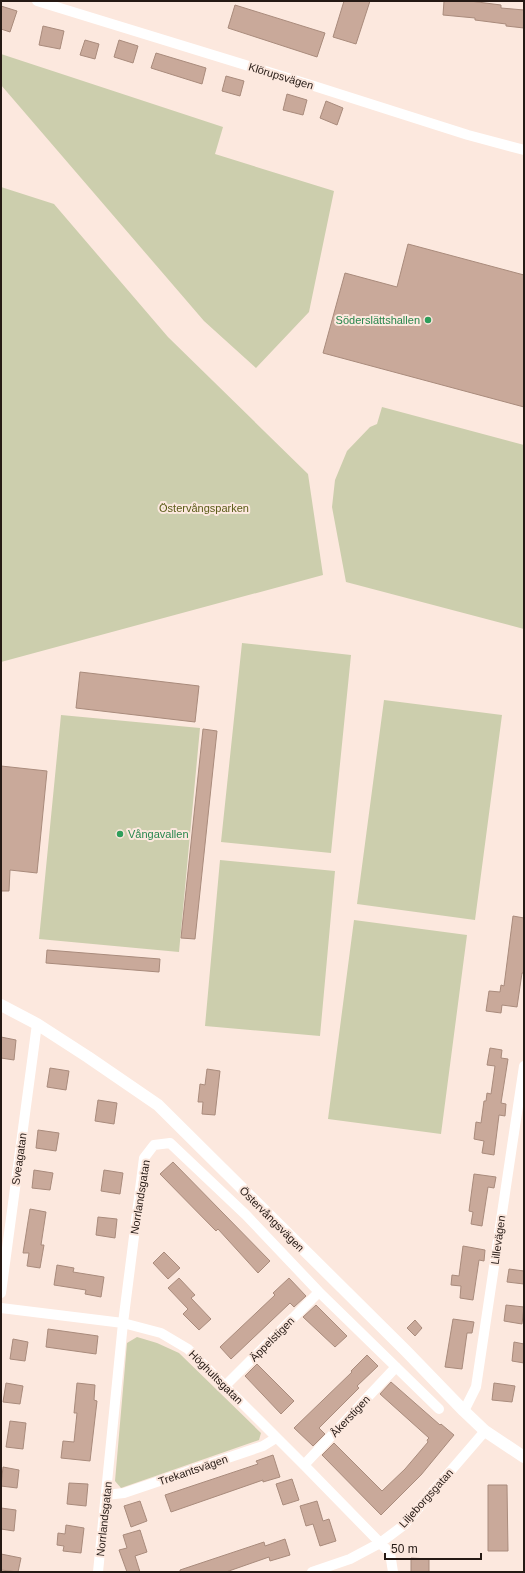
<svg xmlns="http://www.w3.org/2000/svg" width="525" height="1573" viewBox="0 0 525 1573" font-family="Helvetica,sans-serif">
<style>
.green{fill:#cccead}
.building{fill:#c9a99a;stroke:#a98b7c}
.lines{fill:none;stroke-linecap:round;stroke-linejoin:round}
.minor{stroke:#fff;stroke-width:10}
.tertiary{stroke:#fff;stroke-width:12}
.leisure-dot{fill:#2e9e5b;stroke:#fce8de;stroke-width:1.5}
.labels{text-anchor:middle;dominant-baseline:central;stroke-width:4;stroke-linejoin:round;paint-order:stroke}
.street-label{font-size:11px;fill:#251914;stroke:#fce8de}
.leisure-label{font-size:11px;fill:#27864d;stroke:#fce8de;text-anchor:end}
.park-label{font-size:11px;fill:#595a16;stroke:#fce8de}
</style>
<rect width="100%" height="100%" fill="#fce8de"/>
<!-- green -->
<path class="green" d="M1,54L223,127L215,154L334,191L309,312L256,368L204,321L1,85Z
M1,187L54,204L168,337L308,474L323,575L1,662Z
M382,407L524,445V629L346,582L332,507L335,480L347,451L370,427L377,424Z
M242,643L351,655L331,853L221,842Z
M384,700L502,715L475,920L357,904Z
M61,715L200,728L179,952L39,939Z
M220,860L335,871L320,1036L205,1026Z
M354,920L467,935L441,1134L328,1119Z
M137,1337L157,1343L179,1353L261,1433L259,1440L121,1488L115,1481L127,1343Z"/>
<!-- building -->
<path class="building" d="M344,1H370L356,44L333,37Z
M444,1H470L501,5V8L524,10V28L506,26V24L475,20V18L443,15Z
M235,5L325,33L317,57L228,28Z
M1,6L17,11L10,32L1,29Z
M43,26L64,31L60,49L39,45Z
M85,40L99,44L95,59L80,55Z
M119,40L138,46L133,63L114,57Z
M156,53L206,68L202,84L151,68Z
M226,76L244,81L240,96L222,91Z
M287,94L307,100L303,115L283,110Z
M326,101L343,108L337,125L320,118Z
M408,244L524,275V407L323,353L345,273L397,287Z
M80,672L199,686L195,722L76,708Z
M203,729L217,731L195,939L181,938Z
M1,766L47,771L37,873L10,870L9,891H1Z
M513,916L524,918V973H522L517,1007L502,1005L501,1013L486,1011L489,991L500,992L501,985L504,986Z
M47,950L160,959L159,972L46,963Z
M1,1037L16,1040L14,1060L1,1058Z
M490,1048L502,1050L501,1058L508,1059L501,1103L506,1104L505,1116L499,1115L494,1155L482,1153L484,1141L474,1139L476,1122L481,1123L484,1101H486L487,1093L491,1094L495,1066L487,1065Z
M50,1068L69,1071L66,1090L47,1087Z
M207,1069L220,1071L215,1115L202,1114L203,1102H198L200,1084L205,1085Z
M98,1100L117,1103L114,1124L95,1121Z
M38,1130L59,1133L56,1151L36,1148Z
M173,1162L270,1261L258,1273L218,1229L216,1231L160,1174Z
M34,1170L53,1173L50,1190L32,1188Z
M104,1170L123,1173L120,1194L101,1191Z
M474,1174L496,1177L494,1188L488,1187L482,1226L471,1224L473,1212L469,1211Z
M30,1209L46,1212L41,1245H44L40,1268L27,1266L29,1253H23Z
M98,1217L117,1219L115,1238L96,1235Z
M463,1246L485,1250L484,1261L479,1260L473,1300L460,1298L461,1286L451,1285L452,1275L459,1276Z
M164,1252L180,1268L168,1279L153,1263Z
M57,1265L74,1268L73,1272L104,1277L101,1297L85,1294L86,1290L54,1285Z
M509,1269L524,1271V1284L507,1282Z
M179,1278L195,1295L191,1298L211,1319L199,1330L183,1314L188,1309L168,1288Z
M289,1278L306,1296L294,1307L290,1303L231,1359L220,1347L275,1295L273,1293Z
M316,1305L347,1336L335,1347L303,1317Z
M506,1305L524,1307L522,1324L504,1321Z
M453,1319L474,1322L472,1333H467L462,1369L445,1367Z
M415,1320L422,1328L415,1336L407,1328Z
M48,1329L98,1336L96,1354L46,1347Z
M13,1339L28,1342L25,1361L10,1359Z
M514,1342L524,1344V1363L512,1361Z
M367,1355L378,1366L357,1386L359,1388L319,1428L325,1434L313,1446L294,1428L352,1372L351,1371Z
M257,1364L294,1401L281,1414L245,1376Z
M391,1382L440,1425L441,1424L454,1435L421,1475L381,1515L322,1455L334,1443L382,1491L405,1469L428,1442L427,1440L429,1438L380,1394Z
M6,1383L23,1386L20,1404L3,1402Z
M77,1383L95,1385L94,1400L97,1401L90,1461L61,1458L63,1441L74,1442L77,1413H74Z
M494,1383L515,1386L512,1402L492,1400Z
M10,1421L26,1423L23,1449L6,1447Z
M273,1455L280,1477L263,1482V1480L171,1512L165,1495L258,1464L256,1461Z
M3,1467L19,1470L17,1488L1,1486Z
M292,1479L299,1500L283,1505L276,1484Z
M69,1483L88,1484L86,1506L67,1504Z
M488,1485H507L508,1551H488Z
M140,1501L147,1521L131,1527L124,1506Z
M317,1501L323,1521L329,1519L336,1541L320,1546L313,1524L306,1526L300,1506Z
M1,1508L16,1510L14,1531L1,1529Z
M66,1525L84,1528L81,1553L63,1551L64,1546L57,1545L58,1533L65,1534Z
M140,1530L147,1552L135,1556L140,1572H127L119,1550L127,1548L123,1535Z
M285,1539L290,1555L270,1561L269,1557L226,1572H180V1570L264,1542L265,1546Z
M1,1554L21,1558L18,1572L1,1570Z
M411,1558L429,1559V1572H411Z"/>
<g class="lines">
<!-- minor -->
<path class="minor" d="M37,1L314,86L468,135L524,150
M1,1293L37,1024
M1,1308L123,1323L161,1333L188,1349L304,1465L390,1553L393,1572
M225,1386L319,1292
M464,1411L476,1387L524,1066
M304,1465L396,1367
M106,1495L124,1493L263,1446L276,1438
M98,1572L123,1323L144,1158L154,1145L170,1143L246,1215L319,1292L439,1409
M312,1572L350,1559L380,1543L404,1525L485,1431"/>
<!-- tertiary -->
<path class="tertiary" d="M1,1005L37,1024L88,1057L158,1105L406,1351L464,1411L485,1431L524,1457"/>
</g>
<!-- markers -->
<g class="leisure-dot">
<circle cx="428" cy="320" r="4"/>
<circle cx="120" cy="834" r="4"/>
</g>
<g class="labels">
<!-- street labels -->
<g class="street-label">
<text transform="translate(281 76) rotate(17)">Klörupsvägen</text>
<text transform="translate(19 1159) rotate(-82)">Sveagatan</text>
<text transform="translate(140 1197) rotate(-81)">Norrlandsgatan</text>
<text transform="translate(272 1219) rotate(45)">Östervångsvägen</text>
<text transform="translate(498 1240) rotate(-82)">Lillevägen</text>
<text transform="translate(272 1339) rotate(-45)">Äppelstigen</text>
<text transform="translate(216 1377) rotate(45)">Höghultsgatan</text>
<text transform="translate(350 1416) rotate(-47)">Åkerstigen</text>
<text transform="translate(193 1470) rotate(-19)">Trekantsvägen</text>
<text transform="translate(426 1498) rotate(-48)">Liljeborgsgatan</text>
<text transform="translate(104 1519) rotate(-84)">Norrlandsgatan</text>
</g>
<!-- leisure labels -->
<g class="leisure-label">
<text x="420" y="320">Söderslättshallen</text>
<text x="128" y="834" text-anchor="start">Vångavallen</text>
</g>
<!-- park labels -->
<g class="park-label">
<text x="204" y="508">Östervångsparken</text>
</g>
</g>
<!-- border -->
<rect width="525" height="1573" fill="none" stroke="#251914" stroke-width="4"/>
<!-- scale -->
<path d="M385 1553v6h96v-6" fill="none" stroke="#251914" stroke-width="2"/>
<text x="391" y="1553" font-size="12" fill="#251914" stroke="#fce8de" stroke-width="3" paint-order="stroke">50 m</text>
</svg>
